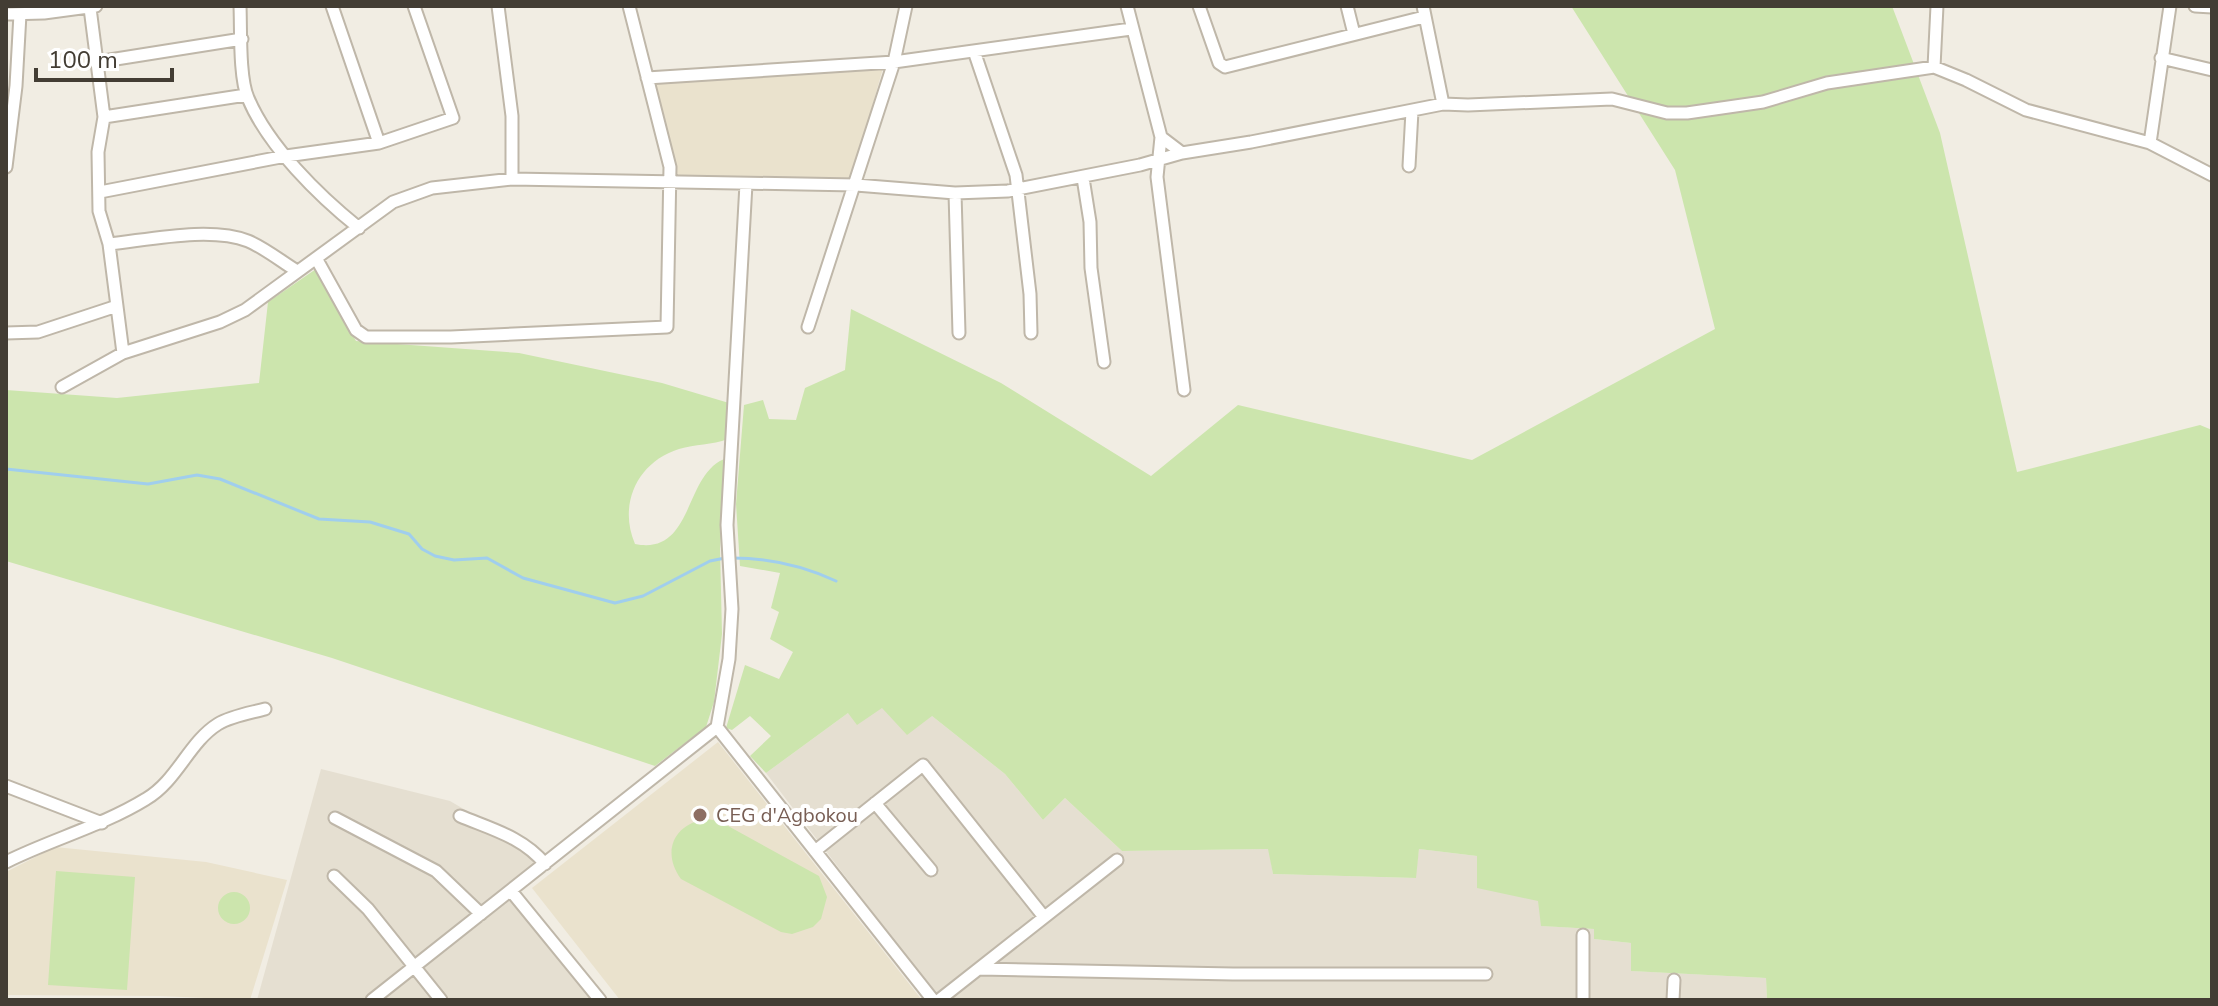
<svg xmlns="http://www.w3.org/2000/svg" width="2218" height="1006" viewBox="0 0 2218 1006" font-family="'Nunito Sans',sans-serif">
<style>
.residential{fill:#e5dfd1}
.education{fill:#eae2cd}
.green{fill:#cce5ad}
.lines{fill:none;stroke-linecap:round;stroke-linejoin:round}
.stream{stroke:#a0ceed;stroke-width:3}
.minor-casing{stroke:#bfb7a9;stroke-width:15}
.minor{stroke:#fff;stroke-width:11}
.education-dot{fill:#8d6e63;stroke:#fff;stroke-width:3}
.labels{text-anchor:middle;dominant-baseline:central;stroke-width:8;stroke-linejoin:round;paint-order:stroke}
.education-label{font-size:20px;fill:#785e54;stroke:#fff;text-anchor:start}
</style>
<rect width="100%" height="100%" fill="#f1ede3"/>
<!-- residential -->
<path class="residential" d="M882,708L932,716L1005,774L1043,820L1065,798L1122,851L1269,849L1273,874L1415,878L1419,849L1477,856L1539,901L1542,926L1594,929V939L1631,943L1632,971L1766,978L1767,1000H940L766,773L848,713Z
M321,769L450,801L535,851L540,858L506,886L597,1000H257Z"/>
<!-- education -->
<path class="education" d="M883,68L851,182L676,180L652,84Z
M718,742L922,1000H620L532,888Z
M55,847L206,862L287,880L250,1000L160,996L6,995V872Z"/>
<!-- green -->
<path class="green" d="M1571,6H1892L1940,133L2017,472L2200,425L2212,430V1000H1767L1766,978L1631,971V943L1594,939V929L1541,926L1538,901L1477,888V856L1419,849L1416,878L1273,874L1268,849L1122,851L1065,798L1043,820L1005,774L932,716L907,735L882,708L857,725L848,713L766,773L750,756L771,736L750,716L732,730L726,728L745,665L779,679L793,652L770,639L779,612L771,608L780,573L740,566L736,504L744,405L763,400L769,419L796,420L805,388L845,370L851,309L1001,383L1151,476L1238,405L1472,460L1715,329L1675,170Z
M316,269L356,341L519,353L662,383L729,403L728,439C712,445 695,444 679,449C637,462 618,505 635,544C695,556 683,472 727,458L720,548L722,634L714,702L706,727L655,766L332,658L6,561V390L117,398L259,383L268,302Z
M707,819L719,821L819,876L827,897L821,919L813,927L792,934L781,932L681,879C661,852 674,823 707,819Z
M56,871L135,877L127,990L48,985Z
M218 908a16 16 0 1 1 32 0a16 16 0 1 1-32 0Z"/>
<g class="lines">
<!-- stream -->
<path class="stream" d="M6,469L148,484L197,475L220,479L319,519L370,522L409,534L422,549L435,556L454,560L487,558L523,578L615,603L643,596L710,561L725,558
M733,558C768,558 804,566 836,581"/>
<defs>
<path id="minor" d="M240,6C241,29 239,78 248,98C268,146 319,196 359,228
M332,6L379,143
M498,6L512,116V179
M1127,6L1161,137L1182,153
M1199,6L1219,63L1225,67L1424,17
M1347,6L1354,34
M1423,6L1443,104
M2195,6L2212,7
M90,8L104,117L98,152L99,211L109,244L123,353
M6,14L44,13L96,6
M974,51L1016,175L1030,294L1031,333
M2161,58L2212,70
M97,62L242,39
M1934,67L1937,6
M647,78L894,62L1131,29
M104,117L246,95
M1161,137L1157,177L1184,390
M2150,143L2170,6
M1409,166L1412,111
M6,167L16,86L20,14
M1083,178L1090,222L1091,268L1104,362
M100,192L286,156L379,143L453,118L414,6
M955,193L959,333
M109,244C148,240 210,226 248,241C265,248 282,262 297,271
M316,258L356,330L366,337H451L667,327L670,167L629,6
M808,327L894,62L906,6
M6,333L38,332L117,306
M62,387L123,353L220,322L245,310L393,202L432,188L512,179L856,185L955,193L1008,191L1140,165L1182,153L1251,142L1443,104L1468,105L1612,99L1667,113H1687L1763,102L1827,83L1934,67L1966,80L2026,110L2150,143L2212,175
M717,727L933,1000
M6,786L102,823
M875,803L931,870
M460,816C491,829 523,837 545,864
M335,818L436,871L481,914
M815,851L923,765L1044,917
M6,862C52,839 102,826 146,799C177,781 189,742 218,724C231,716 250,713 265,709
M334,876L368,909L441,1000
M511,891L600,1000
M979,969L1233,974H1486
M372,1000L717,727L729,659L732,609L727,525L746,184
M939,1000L1117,860
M1583,1000V935
M1673,1000L1674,980"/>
</defs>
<!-- minor casing -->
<use href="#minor" class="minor-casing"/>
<!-- minor -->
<use href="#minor" class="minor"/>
</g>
<!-- markers -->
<circle class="education-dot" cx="700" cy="815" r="8"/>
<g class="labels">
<!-- education labels -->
<g class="education-label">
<text x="716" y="815">CEG d'Agbokou</text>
</g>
</g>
<!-- border -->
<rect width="2218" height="1006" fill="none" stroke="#433d34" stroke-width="16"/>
<!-- scale -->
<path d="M36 68v12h136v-12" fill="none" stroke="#433d34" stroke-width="4"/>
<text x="48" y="68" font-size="24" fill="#433d34" stroke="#ffffff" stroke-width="6" paint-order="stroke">100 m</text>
</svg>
